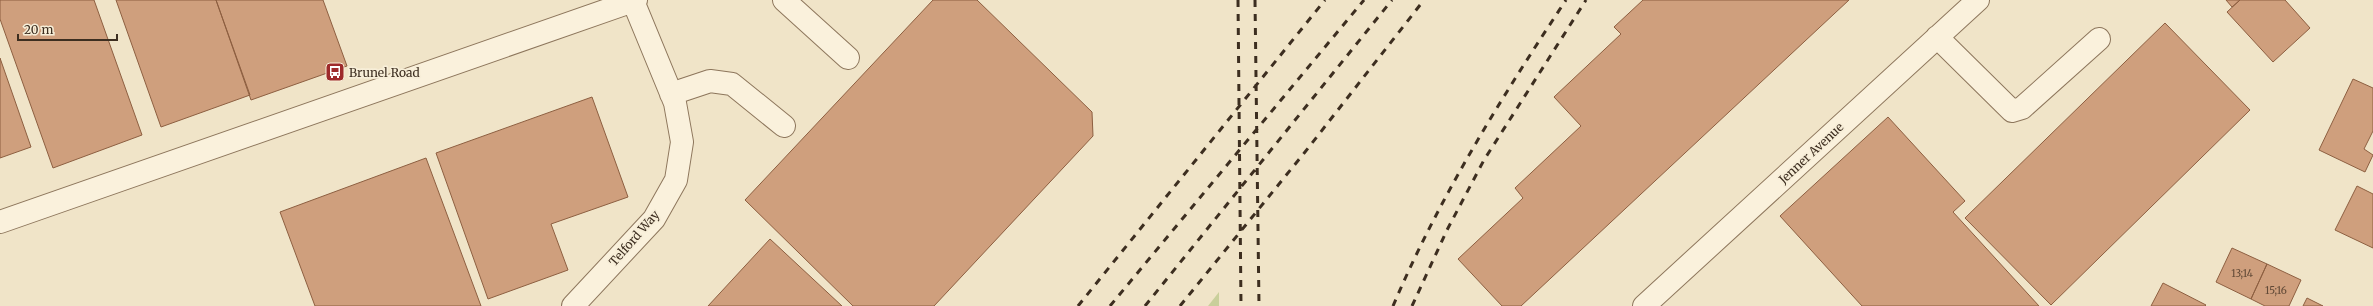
<svg xmlns="http://www.w3.org/2000/svg" width="2373" height="306" viewBox="0 0 2373 306" font-family="Merriweather,serif">
<style>
.green{fill:#c9cf9b}
.building{fill:#cf9f7d;stroke:#8d5f41}
.lines{fill:none;stroke-linecap:round;stroke-linejoin:round}
.minor-casing{stroke:#8d765c;stroke-width:24}
.minor{stroke:#faf1dc;stroke-width:22}
.rail{stroke:#3d2e20;stroke-width:3;stroke-dasharray:7 7;stroke-linecap:butt}
.labels{text-anchor:middle;dominant-baseline:central;stroke-width:3.5;stroke-linejoin:round;paint-order:stroke}
.number-label{font-size:10px;fill:#624a37}
.poi-label{font-size:12px;fill:#3d2e20;stroke:#f7eed8;text-anchor:start}
.street-label{font-size:12px;fill:#3d2e20;stroke:#f7eed8}
</style>
<rect width="100%" height="100%" fill="#f0e4c8"/>
<!-- green -->
<path class="green" d="M1219,292V306H1208Z"/>
<!-- building -->
<path class="building" d="M0,0H94L142,135L53,168L0,19Z
M116,0H216L250,95L161,127Z
M216,0H323L347,66L251,100Z
M933,0H977L1092,112L1093,136L934,306H853L745,200Z
M1643,0H1849L1521,306H1502L1458,259L1523,198L1515,188L1581,126L1554,97L1621,34L1614,27Z
M2226,0H2240L2232,7Z
M2240,0H2285L2310,28L2273,62L2227,12Z
M2165,23L2250,110L2051,305L1965,218Z
M0,58L31,147L0,158Z
M2353,79L2373,88V131L2364,149L2373,155L2365,172L2319,150Z
M592,97L628,197L551,224L568,270L488,299L436,153Z
M1888,117L1965,201L1953,212L2039,306H1862L1780,216Z
M426,158L481,306H315L280,212Z
M2357,186L2373,194V248L2335,230Z
M770,239L842,306H708Z
M2232,248L2267,264L2251,299L2216,282Z
M2267,264L2301,280L2289,306H2265L2251,299Z
M2163,283L2206,305L2205,306H2151Z
M2307,298L2323,306H2303Z"/>
<g class="lines">
<defs>
<path id="minor" d="M784,0L848,58
M1937,37L2012,111L2022,108L2099,39
M671,94L710,81L732,84L784,126
M0,222L636,0
M573,306L654,219L676,180L682,142L675,103L633,1
M1644,306L1978,0"/>
</defs>
<!-- minor casing -->
<use href="#minor" class="minor-casing"/>
<!-- minor -->
<use href="#minor" class="minor"/>
<!-- rail -->
<path class="rail" d="M1238,0L1241,306
M1255,0L1259,306
M1078,306L1325,0
M1110,306L1364,0
M1145,306L1392,0
M1180,306L1305,152L1424,0
M1393,306C1439,198 1501,98 1566,0
M1412,306L1447,230L1484,160L1586,0"/>
</g>
<!-- icons -->
<defs>
<symbol id="bus-square" viewBox="-11 -11 22 22"><rect x="-9" y="-9" width="18" height="18" rx="4" fill="#9e2a2b" stroke="#f7eed8"/><path d="M-5-6H5V4H4V6H2V4H-2V6H-4V4H-5ZM-3.5-4V0h7V-4ZM-3.5 1.2v1.5H-2V1.2ZM2 1.2v1.5H3.5V1.2Z" fill="#fff"/></symbol>
</defs>
<g fill-rule="evenodd">
<use href="#bus-square" x="324" y="61" width="22" height="22"/>
</g>
<g class="labels">
<!-- number labels -->
<g class="number-label">
<text x="2242" y="273">13;14</text>
<text x="2276" y="290">15;16</text>
</g>
<!-- poi labels -->
<g class="poi-label">
<text x="349" y="72">Brunel Road</text>
</g>
<!-- street labels -->
<g class="street-label">
<text transform="translate(1811 153) rotate(-43)">Jenner Avenue</text>
<text transform="translate(634 238) rotate(-49)">Telford Way</text>
</g>
</g>
<!-- scale -->
<path d="M18 34v6h99v-6" fill="none" stroke="#3d2e20" stroke-width="2"/>
<text x="24" y="34" font-size="12" fill="#3d2e20" stroke="#f7eed8" stroke-width="3" paint-order="stroke">20 m</text>
</svg>
